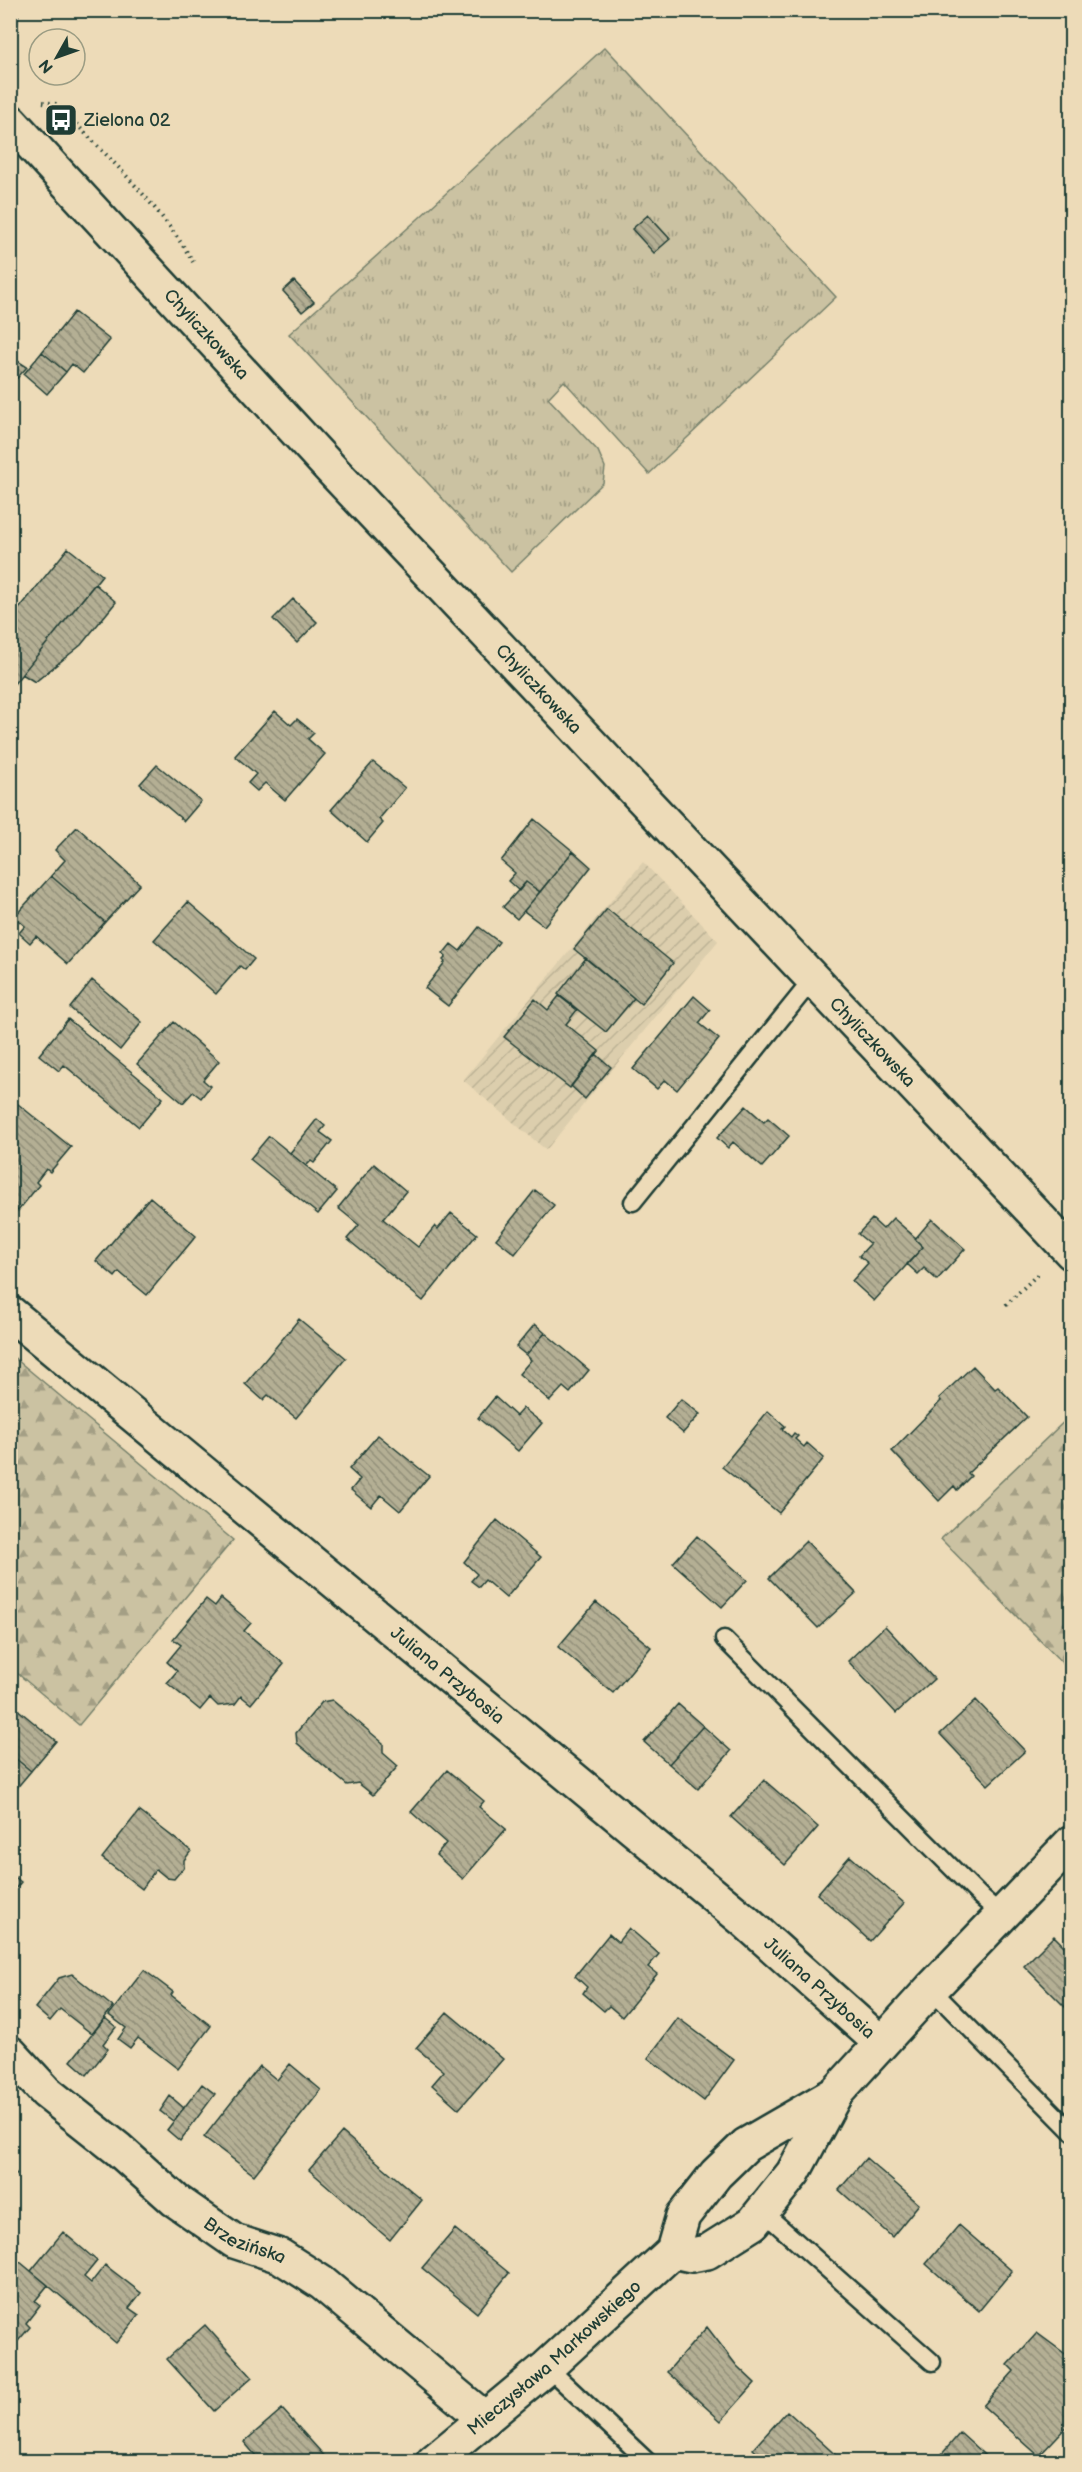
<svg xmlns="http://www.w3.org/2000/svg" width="1082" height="2472" viewBox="0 0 1082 2472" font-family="'Balsamiq Sans',sans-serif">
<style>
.industrial{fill:url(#industrial-furrows)}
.grass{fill:url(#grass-tufts);stroke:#75806b;stroke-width:1.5}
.forest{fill:url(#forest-firs);stroke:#75806b;stroke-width:1.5}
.building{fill:url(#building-back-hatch);stroke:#1f3d34;stroke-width:1.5}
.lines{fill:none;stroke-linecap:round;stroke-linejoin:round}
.lane-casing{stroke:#1f3d34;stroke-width:21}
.street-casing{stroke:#1f3d34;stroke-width:38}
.secondary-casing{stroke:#1f3d34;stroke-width:38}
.path{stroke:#1f3d34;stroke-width:4;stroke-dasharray:1.5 4.5;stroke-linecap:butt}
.lane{stroke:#eddbb8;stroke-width:16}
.street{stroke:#eddbb8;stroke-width:33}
.secondary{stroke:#eddbb8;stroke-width:33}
.labels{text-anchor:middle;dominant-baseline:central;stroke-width:4.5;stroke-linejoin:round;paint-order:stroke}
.poi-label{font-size:18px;fill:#1f3d34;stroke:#eddbb8;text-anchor:start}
.street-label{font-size:18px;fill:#1f3d34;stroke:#eddbb8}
</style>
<defs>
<pattern id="industrial-furrows" width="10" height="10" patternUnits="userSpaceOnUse" patternTransform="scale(1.5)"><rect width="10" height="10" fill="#dccead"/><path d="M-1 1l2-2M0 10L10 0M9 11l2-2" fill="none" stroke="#bcb295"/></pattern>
<pattern id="grass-tufts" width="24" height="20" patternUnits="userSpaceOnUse" patternTransform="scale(1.5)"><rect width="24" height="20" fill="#cbc2a2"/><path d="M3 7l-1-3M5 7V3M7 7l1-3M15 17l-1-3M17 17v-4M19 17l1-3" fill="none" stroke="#a49f85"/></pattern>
<pattern id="forest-firs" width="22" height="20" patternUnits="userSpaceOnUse" patternTransform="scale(1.5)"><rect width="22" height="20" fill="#cbc2a2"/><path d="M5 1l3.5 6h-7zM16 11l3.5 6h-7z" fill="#a49f85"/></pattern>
<pattern id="building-back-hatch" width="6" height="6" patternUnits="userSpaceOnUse" patternTransform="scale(1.5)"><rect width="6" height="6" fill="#b4af94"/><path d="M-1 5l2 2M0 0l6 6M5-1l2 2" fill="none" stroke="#92907a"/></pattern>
</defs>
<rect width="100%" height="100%" fill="#eddbb8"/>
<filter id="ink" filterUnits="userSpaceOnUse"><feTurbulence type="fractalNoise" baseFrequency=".0167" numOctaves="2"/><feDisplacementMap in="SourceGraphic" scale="12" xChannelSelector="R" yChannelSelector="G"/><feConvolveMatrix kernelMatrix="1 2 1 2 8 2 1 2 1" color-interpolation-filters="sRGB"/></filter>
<g filter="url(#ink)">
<!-- industrial -->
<path class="industrial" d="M643,862L718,941L546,1150L463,1080Z"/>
<!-- grass -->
<path class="grass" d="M605,47L836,297L649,474L564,381L548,398L598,451L605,467L603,483L511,572L289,334L418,219Z"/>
<!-- forest -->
<path class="forest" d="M10,11H19L16,41L11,34Z
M11,1355L233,1540L79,1725L11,1668Z
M1071,1415V1672L941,1539Z"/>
<!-- building -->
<path class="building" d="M648,215L670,239L654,253L632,229Z
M294,281L314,302L302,312L283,291Z
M74,312L110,340L83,373L72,364L66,372L42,352Z
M42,352L66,372L47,394L24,374Z
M10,356L27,367L10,386Z
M68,548L102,575L10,689V620Z
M95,584L116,602L81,645L35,682L22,674Z
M293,599L317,622L297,643L273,619Z
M275,711L291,725L297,719L314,733L308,739L325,754L285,800L265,783L257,791L248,783L256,774L235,756Z
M373,762L405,788L379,819L383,823L367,842L331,810Z
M157,765L201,801L184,821L140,784Z
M534,819L573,851L540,892L526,882L519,891L508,881L515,873L501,861Z
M77,827L140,884L105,922L51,876L65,860L55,850Z
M573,851L591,867L544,926L524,911Z
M51,876L105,922L68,964L36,936L30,943L19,933L25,926L14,917Z
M526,882L540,892L517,919L503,907Z
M188,902L254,959L245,970L240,966L216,994L154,940Z
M607,909L673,963L641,1004L574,949Z
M479,927L499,942L448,1006L425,988L445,962L443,960L446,957L443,954L451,944L460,951Z
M586,958L634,998L606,1032L558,994Z
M92,980L142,1022L120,1050L70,1008Z
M559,996L577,1010L566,1024L599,1051L570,1088L504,1037L535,999L548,1010Z
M694,996L710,1010L699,1023L719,1039L677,1090L665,1080L657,1089L633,1069Z
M68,1019L163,1098L139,1127L64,1065L59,1071L39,1055Z
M174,1022L219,1061L203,1080L210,1086L201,1098L193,1092L183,1103L137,1064Z
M596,1054L611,1067L585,1099L571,1086Z
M18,1104L71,1147L50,1172L46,1169L36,1182L39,1185L18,1211L10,1205V1113Z
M746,1106L764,1122L768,1118L789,1136L762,1167L733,1142L728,1148L717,1138Z
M317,1119L325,1126L320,1132L332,1141L314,1163L311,1161L306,1166L290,1153Z
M269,1136L337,1191L318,1214L250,1159Z
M374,1164L406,1191L383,1219L418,1247L435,1226L438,1229L451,1213L477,1234L423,1301L347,1239L359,1225L338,1208Z
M535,1190L554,1205L515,1254L496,1239Z
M150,1197L196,1236L147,1295L119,1272L115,1277L96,1261Z
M893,1218L916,1238L915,1239L923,1247L874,1301L852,1281L868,1263L859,1256L870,1244L858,1234L872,1219L883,1229Z
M932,1219L965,1249L937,1280L924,1268L918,1274L907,1264L923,1247L915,1239Z
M299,1319L346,1358L296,1418L268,1395L263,1400L245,1384Z
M535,1324L545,1333L526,1355L516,1347Z
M545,1333L589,1370L570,1393L563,1387L550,1401L519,1374L531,1360L526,1355Z
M973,1366L995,1389L998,1387L1027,1417L968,1473L971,1476L957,1490L954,1486L939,1501L892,1451L941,1401L939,1398Z
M495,1397L516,1416L523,1408L542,1423L518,1451L478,1418Z
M681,1399L700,1414L683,1433L665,1418Z
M768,1411L785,1426L782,1429L791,1437L794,1433L798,1436L795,1439L804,1447L807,1443L824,1458L779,1513L722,1467Z
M378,1435L429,1476L400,1511L381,1495L371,1507L351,1490L360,1479L349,1469Z
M497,1520L541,1557L506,1598L485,1580L479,1587L471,1581L477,1574L464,1562Z
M697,1536L747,1580L722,1607L673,1563Z
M806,1541L856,1593L818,1628L769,1578Z
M221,1598L251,1623L244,1631L284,1664L251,1704L241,1696L235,1704L218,1706L210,1698L200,1710L167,1683L177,1671L167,1662L181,1645L173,1639L206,1599L215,1606Z
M596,1602L651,1647L613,1693L558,1647Z
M885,1626L934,1679L896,1713L848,1661Z
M332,1700L383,1743V1753L398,1766L373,1795L358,1783L347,1785L297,1743L296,1733L322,1702Z
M976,1700L1025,1751L988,1785L940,1734Z
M10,1703L56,1741L31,1771L10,1754Z
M678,1704L703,1726L669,1764L644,1742Z
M703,1726L731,1751L698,1789L669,1764Z
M10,1754L31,1771L10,1796Z
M447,1770L484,1801L479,1807L506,1829L463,1879L436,1855L446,1843L411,1812Z
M764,1780L818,1827L785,1865L731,1817Z
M139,1811L191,1851L184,1860V1867L174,1879L167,1878L156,1869L142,1889L102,1858Z
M850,1856L904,1903L870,1941L817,1894Z
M10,1873L21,1882L10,1895Z
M629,1928L659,1954L648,1967L657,1974L622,2017L609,2006L604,2011L583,1993L587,1987L575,1976L609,1934L618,1942Z
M1054,1936L1072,1954V2014L1024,1966Z
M144,1970L173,1992L171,1995L211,2026L178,2069L138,2038L130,2048L118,2039L126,2028L109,2015Z
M72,1974L113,2007L92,2034L60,2009L50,2021L35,2008L59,1978Z
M447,2012L503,2059L459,2109L432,2085L444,2071L416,2048Z
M105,2018L116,2027L103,2044L108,2049L87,2075L71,2061Z
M678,2018L734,2060L704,2101L648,2058Z
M290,2064L321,2090L254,2175L204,2137L260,2066L277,2080Z
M202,2084L215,2094L180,2141L167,2130Z
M170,2096L184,2108L173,2121L160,2111Z
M342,2132L422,2200L390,2240L309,2170Z
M866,2158L919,2204L892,2237L839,2190Z
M10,2168L17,2174L10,2181Z
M959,2225L1012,2271L979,2311L926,2264Z
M455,2229L509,2273L477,2313L422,2268Z
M63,2232L97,2261L84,2277L91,2283L105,2265L141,2293L129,2308L139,2315L116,2343L31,2271Z
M20,2262L48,2285L35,2301L40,2305L26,2323L30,2327L13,2347L10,2344V2273Z
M205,2325L252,2377L214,2411L167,2359Z
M707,2327L737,2366L755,2383L721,2421L667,2372Z
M1037,2333L1072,2359V2421L1039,2456L983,2406L1014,2371L1008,2365Z
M282,2409L329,2461L261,2462L244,2442Z
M787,2411L840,2459L837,2462H767L753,2449Z
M960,2433L992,2462H935Z"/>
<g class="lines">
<defs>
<path id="lane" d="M633,1202L813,979
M724,1639L982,1898L1003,1916
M931,1989L1072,2132
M762,2211L932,2362
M547,2367L648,2462"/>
<g id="street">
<path id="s1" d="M10,1313L745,1921L881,2043"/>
<path id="s2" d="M10,2053L46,2092L118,2149L175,2200L234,2241L280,2256L322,2283L485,2419"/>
<path d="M673,2251L691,2255L707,2252L753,2223L793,2173L836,2093L931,1989L1072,1842"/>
<path id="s3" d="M433,2462L547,2367L673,2251L683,2216L716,2174L746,2145L836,2093"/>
</g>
<g id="secondary">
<path id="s4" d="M10,121L332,470L1072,1253"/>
</g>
</defs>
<!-- lane casing -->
<use href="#lane" class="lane-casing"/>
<!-- street casing -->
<use href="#street" class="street-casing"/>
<!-- secondary casing -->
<use href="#secondary" class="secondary-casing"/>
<!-- path -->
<path class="path" d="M43,102L57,104C105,155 158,202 193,262
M1006,1305L1040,1272"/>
<!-- lane -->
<use href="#lane" class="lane"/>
<!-- street -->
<use href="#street" class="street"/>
<!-- secondary -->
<use href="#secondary" class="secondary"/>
</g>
</g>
<!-- icons -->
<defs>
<symbol id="bus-square" viewBox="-11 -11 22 22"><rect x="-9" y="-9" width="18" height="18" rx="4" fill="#1f3d34" stroke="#eddbb8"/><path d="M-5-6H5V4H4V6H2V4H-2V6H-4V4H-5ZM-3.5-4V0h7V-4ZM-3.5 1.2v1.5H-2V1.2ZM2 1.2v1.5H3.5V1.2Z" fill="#fff"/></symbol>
</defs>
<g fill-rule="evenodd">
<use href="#bus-square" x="42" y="101" width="38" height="38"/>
</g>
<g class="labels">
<!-- poi labels -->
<g class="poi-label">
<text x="84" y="120">Zielona 02</text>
</g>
<!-- street labels -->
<g class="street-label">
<text stroke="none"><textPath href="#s4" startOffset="290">Chyliczkowska</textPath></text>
<text stroke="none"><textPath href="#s4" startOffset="776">Chyliczkowska</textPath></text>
<text stroke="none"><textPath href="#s4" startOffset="1262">Chyliczkowska</textPath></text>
<text stroke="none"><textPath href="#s1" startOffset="568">Juliana Przybosia</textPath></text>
<text stroke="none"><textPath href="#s1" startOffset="1054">Juliana Przybosia</textPath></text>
<text stroke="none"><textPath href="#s2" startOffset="303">Brzezińska</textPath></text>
<text stroke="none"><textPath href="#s3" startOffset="160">Mieczysława Markowskiego</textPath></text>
</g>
</g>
<!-- margin -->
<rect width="1082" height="2472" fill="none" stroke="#eddbb8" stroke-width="36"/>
<rect x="18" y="18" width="1046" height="2436" fill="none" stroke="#1f3d34" stroke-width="2" filter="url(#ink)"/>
<!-- north arrow -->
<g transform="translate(57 57) rotate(230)"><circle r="28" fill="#eddbb8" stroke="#9b9c83" stroke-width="1.5"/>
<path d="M0-4.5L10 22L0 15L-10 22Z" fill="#1f3d34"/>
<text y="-9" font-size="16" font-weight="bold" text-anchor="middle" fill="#1f3d34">N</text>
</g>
</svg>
